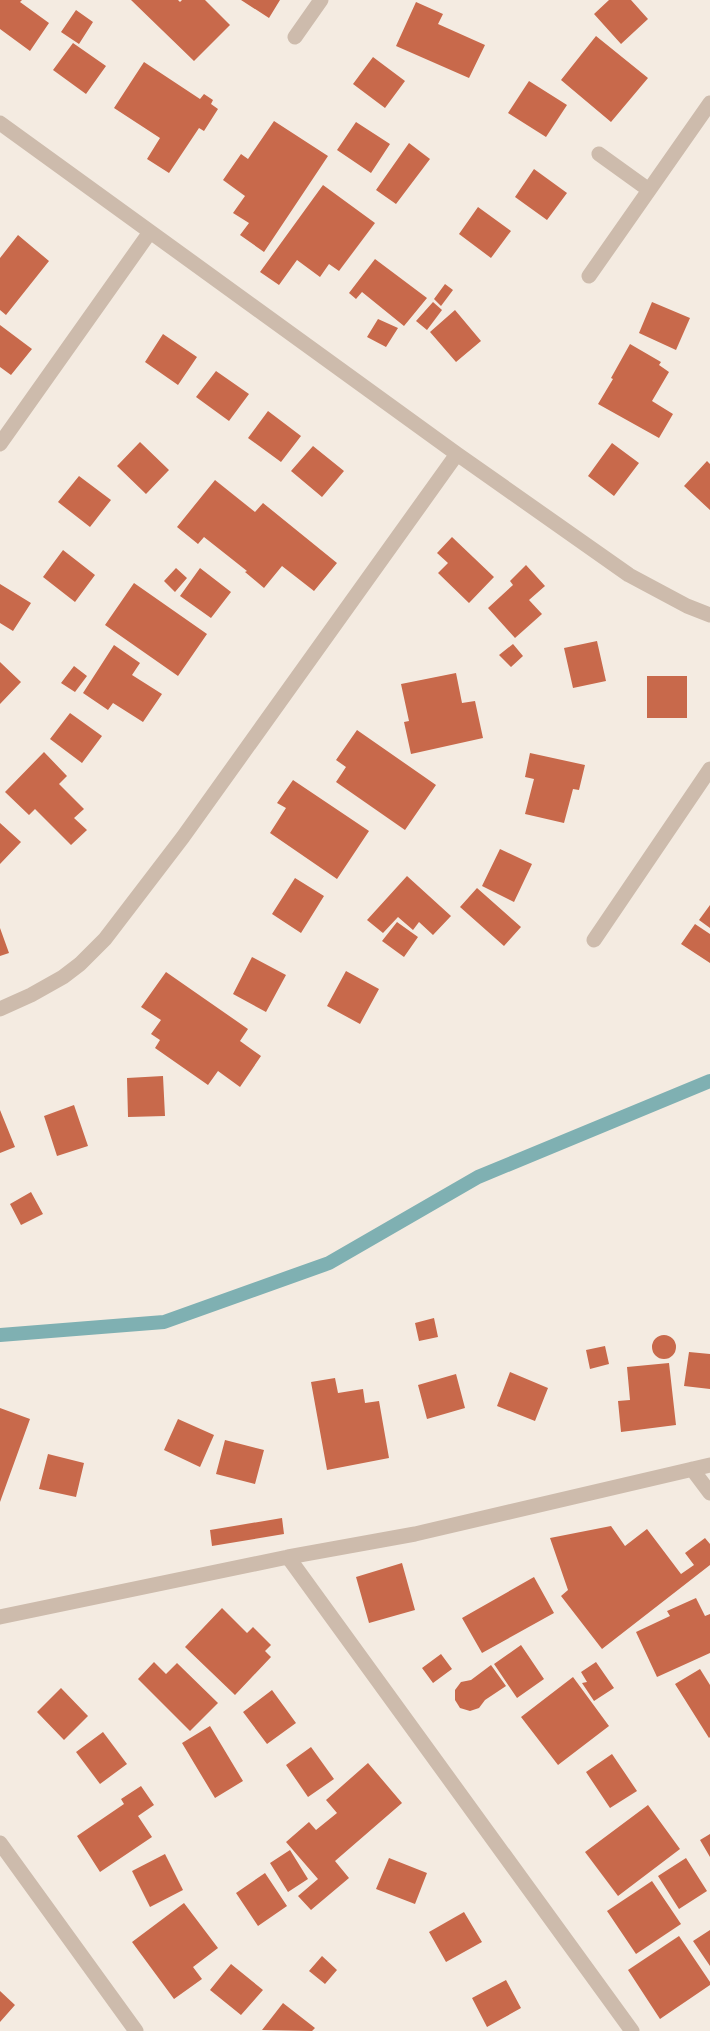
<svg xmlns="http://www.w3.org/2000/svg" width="710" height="2031" viewBox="0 0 710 2031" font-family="Inter,sans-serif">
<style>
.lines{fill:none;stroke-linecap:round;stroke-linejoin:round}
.stream{stroke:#7fb0b2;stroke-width:14}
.building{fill:#c8694b}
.minor{stroke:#cdbbac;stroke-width:15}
</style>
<rect width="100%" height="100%" fill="#f4ebe1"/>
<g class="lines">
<!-- stream -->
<path class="stream" d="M0,1335L164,1322L329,1263L478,1177L710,1081"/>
</g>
<!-- building -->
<path class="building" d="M0,0H22L20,2L49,23L30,51L0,29Z
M131,0H178L180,2L182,0H205L230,25L194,61Z
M241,0H280L269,18Z
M609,0H631L648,19L621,44L594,14Z
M416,2L443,14L438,24L485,45L469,78L396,46Z
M76,10L93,22L79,44L61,32Z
M596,36L648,78L611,122L561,80Z
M73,43L106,66L86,94L53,70Z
M373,57L405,81L385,108L353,84Z
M144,62L200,99L204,94L213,100L211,104L218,109L204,131L199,128L169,173L147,159L160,138L114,108Z
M529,81L567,105L546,137L508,113Z
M274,121L328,156L264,252L240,235L249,223L233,213L245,196L223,180L241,154L248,159Z
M356,122L390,144L371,173L337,150Z
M409,143L430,159L396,204L376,190Z
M534,169L567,193L547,220L515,197Z
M323,185L375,223L339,271L329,264L320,277L297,260L279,285L260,272Z
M478,207L511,231L491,258L459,234Z
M18,235L49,261L6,315L0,310V258Z
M375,259L427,298L404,326L362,292L356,299L349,293Z
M445,284L453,290L441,306L434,299Z
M433,302L442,310L427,330L416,321Z
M652,302L690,318L676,350L639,333Z
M455,310L481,341L456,362L430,332Z
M378,319L398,328L386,347L367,337Z
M0,325L32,349L11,375L0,367Z
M163,334L197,357L178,385L145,362Z
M630,344L661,362L659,365L669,372L652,401L673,414L659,438L598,404L613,379L611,378Z
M216,371L249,394L229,421L196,397Z
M268,411L301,436L281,462L248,438Z
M140,442L169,470L146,494L117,466Z
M612,443L639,463L614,496L588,476Z
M313,446L344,471L322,497L291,471Z
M707,461L710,464V510L684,486Z
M79,476L111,500L90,527L58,502Z
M215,480L255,512L263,503L337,563L314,591L282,566L264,588L245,572L247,571L204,537L198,544L177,527Z
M452,537L494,577L469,603L438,573L448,563L437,553Z
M63,550L95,575L75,602L43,577Z
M526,565L545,586L529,600L542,614L515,638L488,608L513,585L510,581Z
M176,568L187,578L175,592L164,581Z
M200,568L231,592L211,618L180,596Z
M134,583L207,634L178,676L105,625Z
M0,584L31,603L13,631L0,623Z
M597,641L606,681L573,688L564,648Z
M513,644L523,656L511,667L499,655Z
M114,645L140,663L132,675L162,694L143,722L113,703L108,710L83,693Z
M0,662L21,682L0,704Z
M74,666L87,676L75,692L61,683Z
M456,673L462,703L475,701L483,738L411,754L404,722L409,721L401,684Z
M647,676H687V718H647Z
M70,713L102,736L82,763L50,739Z
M357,730L436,785L405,830L336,782L346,767L336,760Z
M44,752L67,776L59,784L84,809L74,818L87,830L71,845L35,809L29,815L5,792Z
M530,753L585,765L579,790L573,789L564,823L525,814L534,779L525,777Z
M293,780L369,831L337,879L270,833L286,808L277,803Z
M0,823L21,842L0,864Z
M500,849L532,864L514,902L482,886Z
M407,876L451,916L433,935L419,922L413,930L398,917L383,933L367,920Z
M295,878L324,896L301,933L272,914Z
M477,888L521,927L504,946L460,907Z
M710,905V928L699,920Z
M397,922L418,937L404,957L382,941Z
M695,924L710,934V963L681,944Z
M0,928L9,953L0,956Z
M252,957L286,975L266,1012L233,994Z
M346,971L379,989L360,1024L327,1006Z
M166,972L248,1029L240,1041L261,1056L240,1087L218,1071L208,1085L155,1048L160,1040L151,1034L161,1020L141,1007Z
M163,1076L165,1116L128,1117L127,1078Z
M74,1105L88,1146L57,1156L44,1116Z
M0,1110L15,1147L0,1153Z
M31,1192L43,1214L21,1225L10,1204Z
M434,1318L438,1337L419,1341L415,1323Z
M652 1347a12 12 0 1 1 24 0a12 12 0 1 1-24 0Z
M605,1346L609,1364L590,1369L586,1350Z
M689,1352L710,1354V1389L684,1386Z
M669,1363L676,1425L621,1432L618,1401L630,1400L627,1367Z
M510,1372L548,1388L535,1421L497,1406Z
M456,1374L465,1408L427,1419L418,1385Z
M335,1378L338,1393L363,1389L365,1403L379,1401L389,1458L327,1470L311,1382Z
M0,1408L30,1419L0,1502Z
M178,1419L214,1435L200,1467L164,1450Z
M225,1440L264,1450L255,1484L216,1474Z
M48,1454L84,1463L76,1497L39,1489Z
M282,1518L284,1534L212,1546L210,1530Z
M611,1526L625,1546L647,1529L681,1574L694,1565L685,1553L705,1538L710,1544V1565L602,1649L561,1596L568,1590L550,1538Z
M402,1563L415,1610L369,1623L356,1577Z
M534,1577L554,1613L482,1653L462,1618Z
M696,1598L705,1616L710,1614V1653L657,1677L636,1632L670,1616L667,1611Z
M222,1608L247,1633L253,1627L271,1645L265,1651L271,1657L235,1695L185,1647Z
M521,1645L544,1679L517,1698L494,1664Z
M441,1654L452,1669L433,1683L422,1668Z
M154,1662L166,1674L177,1663L218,1703L190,1731L138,1679Z
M596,1662L614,1688L594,1701L582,1683L587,1682L581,1672Z
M491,1665L506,1686L485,1700L479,1708L470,1711L460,1708L455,1700V1690L461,1682L471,1680Z
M700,1669L710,1685V1737L709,1738L675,1684Z
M573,1677L609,1726L558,1765L521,1717Z
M61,1688L88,1716L64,1740L37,1712Z
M272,1690L296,1723L267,1744L243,1712Z
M210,1726L243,1781L215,1798L182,1743Z
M103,1732L127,1764L100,1784L76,1752Z
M311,1747L334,1779L308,1797L286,1765Z
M612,1754L637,1791L610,1808L586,1772Z
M368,1763L402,1803L335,1861L349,1878L311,1910L298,1896L318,1879L286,1842L309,1822L316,1830L337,1813L326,1800Z
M141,1786L154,1805L138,1816L152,1837L100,1872L77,1836L124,1804L121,1799Z
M648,1805L680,1849L618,1896L585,1852Z
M710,1834V1857L700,1840Z
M290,1850L308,1879L288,1892L270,1863Z
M165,1854L183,1890L150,1907L132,1871Z
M389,1858L427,1873L415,1904L376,1889Z
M686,1858L707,1891L679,1909L658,1876Z
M265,1873L287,1906L258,1926L236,1893Z
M652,1881L681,1924L636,1954L607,1911Z
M184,1903L218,1948L193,1967L202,1979L174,1999L132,1942Z
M464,1912L482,1942L446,1962L429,1932Z
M710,1930V1966L693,1941Z
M679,1936L710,1982V1985L660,2019L628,1970Z
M322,1956L337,1970L325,1984L309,1971Z
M231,1964L263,1990L241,2015L210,1990Z
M506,1980L521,2008L487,2027L472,1998Z
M0,1991L15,2005L0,2022Z
M283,2003L315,2028L312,2031L262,2030Z"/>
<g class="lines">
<!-- minor -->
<path class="minor" d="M295,37L321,0
M0,123L457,454L629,575L687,606L710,615
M599,154L649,190
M589,276L710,103
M0,444L150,232
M594,940L710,769
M0,1009L31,995L63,977L80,964L105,939L183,837L457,454
M692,1469L710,1493
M288,1557L632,2031
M0,1617L288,1557L415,1534L710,1465
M0,1843L136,2031"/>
</g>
</svg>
